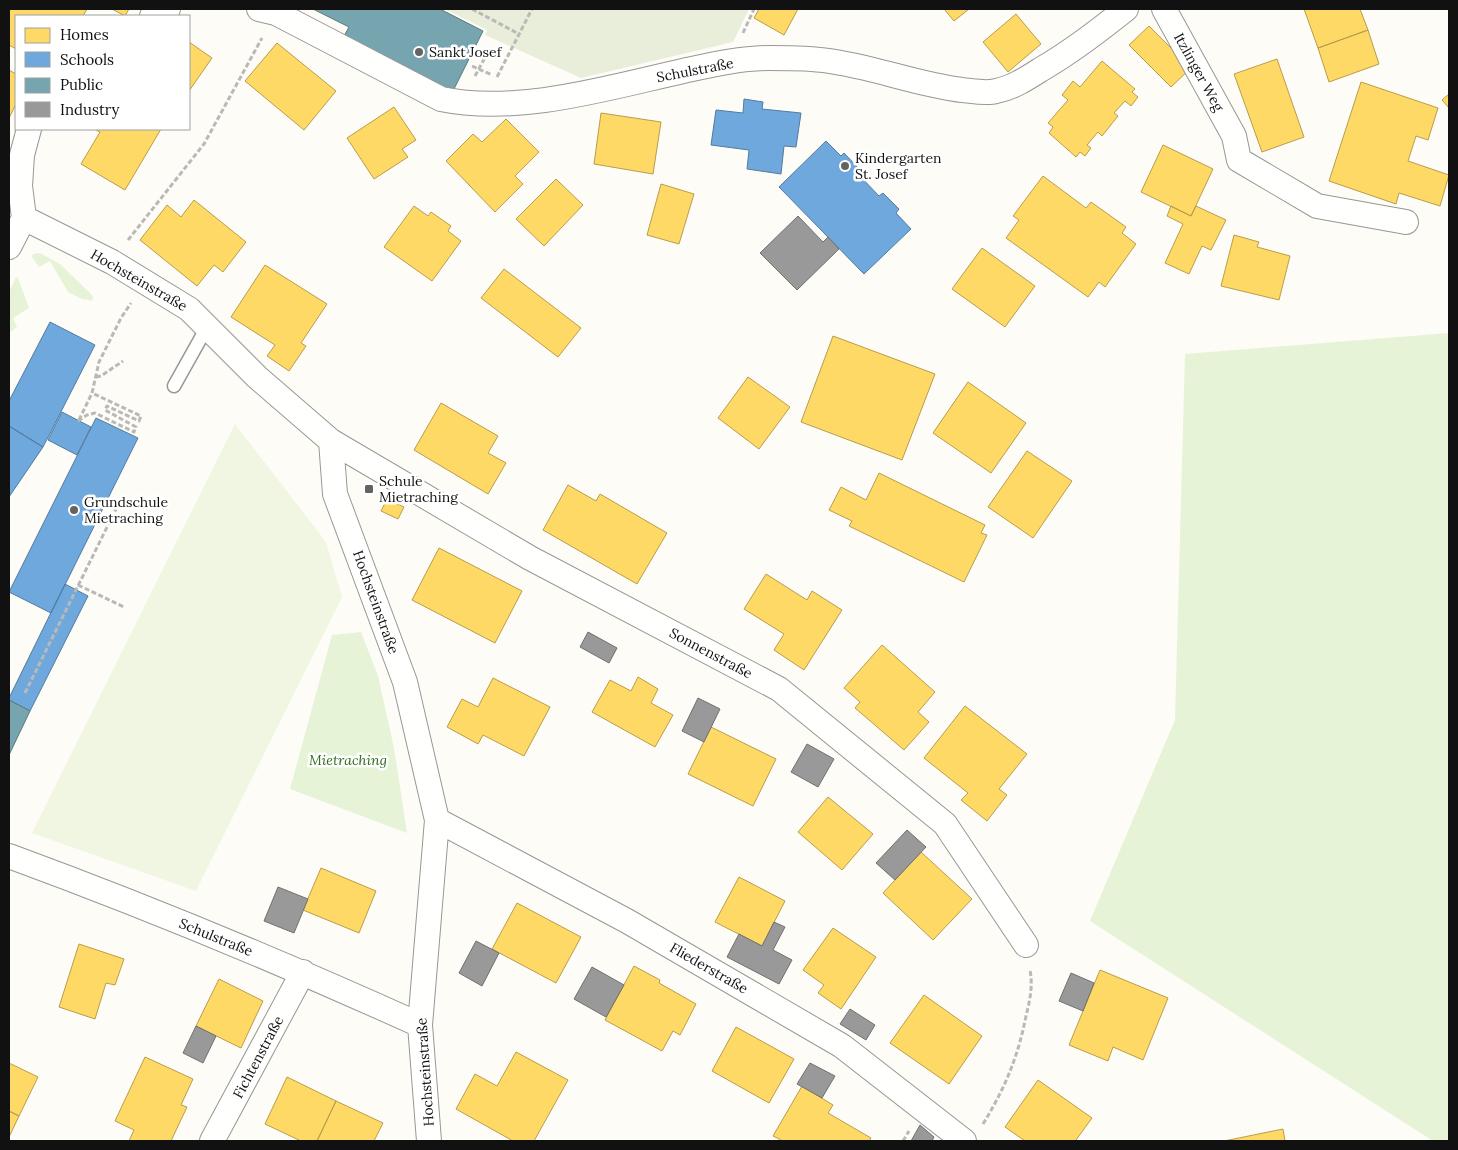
<svg xmlns="http://www.w3.org/2000/svg" width="1458" height="1150" viewBox="0 0 1458 1150" font-family="Lora,serif">
<style>
.green{fill:#e7f3d7}
.cemetery{fill:#e9eedb}
.pitch{fill:#f0f6e1}
.homes{fill:#ffd966;stroke:#b89d4c}
.schools{fill:#6fa8dc;stroke:#537b9f}
.public{fill:#76a5af;stroke:#587980}
.industry{fill:#999;stroke:#707070}
.lines{fill:none;stroke-linecap:round;stroke-linejoin:round}
.service-casing{stroke:#979795;stroke-width:15}
.minor-casing{stroke:#979795;stroke-width:26}
.path{stroke:#b9b9b8;stroke-width:3;stroke-dasharray:5 2.5;stroke-linecap:butt}
.service{stroke:#fffffe;stroke-width:12}
.minor{stroke:#fffffe;stroke-width:24}
.poi-dot{fill:#646362;stroke:#fff;stroke-width:2}
.labels{text-anchor:middle;dominant-baseline:central;stroke-width:5;stroke-linejoin:round;paint-order:stroke}
.poi-label{font-size:14px;fill:#111;stroke:#fff;text-anchor:start}
.street-label{font-size:14px;fill:#111;stroke:#fff}
.park-label{font-size:14px;font-style:italic;fill:#2f6b1f;stroke:#fff}
</style>
<rect width="100%" height="100%" fill="#fdfcf7"/>
<!-- green -->
<path class="green" d="M40,253L60,264L90,293L93,297L92,301L85,299L84,300L68,292L50,261L39,267L32,257L33,254Z
M16,277L18,278L29,308L13,318L17,327L9,333V292Z
M1449,333V1141H1433L1090,921L1175,720L1185,354Z
M361,632L378,676L394,748L407,833L290,789L332,635Z"/>
<!-- cemetery -->
<path class="cemetery" d="M445,9H749L733,42L581,78L485,35L487,30Z"/>
<!-- pitch -->
<path class="pitch" d="M235,424L326,542L342,597L196,891L32,833Z"/>
<!-- homes -->
<path class="homes" d="M9,9H87L83,16H16V49L9,45Z
M112,9H129L125,16Z
M759,9H798L784,35L754,18Z
M944,9H969L954,21Z
M1304,9H1360L1368,30L1318,48Z
M1016,14L1041,44L1008,72L983,42Z
M1149,26L1191,68L1171,87L1129,45Z
M1368,30L1379,64L1329,82L1318,48Z
M189,42L212,58L189,91Z
M277,43L336,91L304,130L245,81Z
M1277,59L1304,137L1262,152L1234,74Z
M1102,61L1135,89L1132,92L1138,97L1131,106L1125,101L1114,113L1118,116L1102,136L1098,132L1087,145L1091,148L1085,156L1080,152L1076,157L1049,133L1053,127L1048,123L1068,100L1062,95L1073,81L1080,87Z
M9,70L16,74V104L9,118Z
M1361,82L1438,108L1428,140L1416,136L1408,161L1449,175L1440,206L1399,193L1396,204L1329,181Z
M1449,94V108L1442,100Z
M394,107L416,140L402,149L408,157L374,179L347,138Z
M601,113L661,122L653,174L594,164Z
M506,119L539,152L515,176L523,184L495,212L446,161L473,134L482,142Z
M94,129H161L125,190L81,164L100,132Z
M1163,145L1213,169L1191,216L1141,192Z
M1043,176L1086,208L1091,202L1126,227L1122,233L1136,244L1105,287L1099,282L1088,297L1006,238L1019,220L1013,216Z
M556,179L583,205L544,246L516,219Z
M661,184L694,194L679,244L647,235Z
M194,200L246,242L223,272L214,265L197,286L140,240L167,205L181,217Z
M414,206L428,216L431,212L451,226L448,231L461,241L432,281L384,247Z
M1171,206L1191,216L1196,206L1226,220L1211,250L1202,246L1189,274L1165,263L1183,224L1167,216Z
M1234,235L1259,242L1257,247L1290,256L1279,300L1221,286Z
M982,248L1035,286L1005,327L952,289Z
M265,265L327,304L301,343L306,346L289,371L267,356L275,345L231,317Z
M504,269L581,328L558,357L481,298Z
M833,336L935,374L902,460L801,422Z
M748,377L790,407L759,449L718,418Z
M968,382L1026,423L991,473L933,433Z
M441,403L498,436L488,453L506,463L488,494L414,450Z
M1027,451L1072,481L1033,538L988,507Z
M879,473L985,525L981,533L987,535L964,582L849,526L852,521L829,510L841,487L866,500Z
M568,485L596,501L600,494L667,533L637,584L543,530Z
M387,499L404,507L398,519L381,511Z
M439,548L522,591L495,643L412,600Z
M766,574L807,600L812,591L842,610L804,670L774,650L784,634L744,609Z
M882,645L935,692L918,712L929,722L904,750L855,708L860,702L844,688Z
M638,677L658,689L651,703L673,715L655,747L592,712L610,680L631,691Z
M493,678L550,707L524,756L483,735L478,744L447,727L462,699L478,707Z
M965,706L1027,754L999,789L1007,795L987,821L961,800L968,793L924,758Z
M711,727L776,759L753,806L688,774Z
M828,797L873,834L842,870L798,832Z
M921,852L972,899L933,940L883,893Z
M321,868L376,891L359,933L303,910Z
M739,877L785,901L762,946L715,922Z
M517,903L581,937L556,983L492,949Z
M833,928L876,957L841,1009L818,993L824,985L803,970Z
M79,944L124,959L115,985L106,983L95,1019L59,1007Z
M634,966L660,980L659,983L696,1004L680,1035L673,1031L662,1051L605,1020Z
M1100,970L1168,998L1143,1060L1113,1047L1108,1061L1069,1045Z
M219,979L263,1001L241,1048L196,1026Z
M924,995L982,1036L949,1084L890,1043Z
M736,1027L794,1059L769,1103L712,1071Z
M516,1052L568,1080L534,1141H513L456,1109L475,1074L497,1086Z
M145,1057L193,1079L181,1105L187,1107L171,1141H129L134,1130L115,1121Z
M9,1063L38,1077L19,1116L9,1111Z
M287,1077L336,1101L317,1141H301L265,1124Z
M1038,1080L1092,1118L1076,1140L1077,1141H1025L1005,1127Z
M802,1086L833,1105L828,1113L871,1138L869,1141H783L773,1136Z
M336,1101L383,1123L374,1141H317Z
M9,1111L19,1116L9,1137Z
M1283,1129L1285,1141H1224Z"/>
<!-- schools -->
<path class="schools" d="M744,99L763,102L762,109L801,113L796,147L784,146L781,174L747,169L749,150L711,145L716,110L743,113Z
M826,141L841,156L844,153L861,171L858,174L879,196L883,193L899,209L896,213L911,229L864,274L779,187Z
M50,322L95,345L43,447L9,426V401Z
M62,412L91,427L77,455L48,440Z
M96,418L138,438L51,613L9,592Z
M9,426L43,447L9,497Z
M65,584L88,596L30,711L9,700V698Z"/>
<!-- public -->
<path class="public" d="M313,9H440L483,31L451,95L342,40L349,27Z
M9,700L30,711L9,755Z"/>
<!-- industry -->
<path class="industry" d="M798,216L823,242L828,237L839,249L797,290L760,253Z
M588,632L617,648L609,663L580,647Z
M698,698L720,709L704,742L682,731Z
M807,744L834,759L818,787L791,772Z
M907,830L926,847L895,880L876,863Z
M278,887L308,899L294,933L264,921Z
M774,922L785,927L773,950L792,960L779,984L727,957L739,934L762,946Z
M476,941L499,953L482,986L459,973Z
M592,967L624,985L606,1017L574,999Z
M1071,973L1094,983L1083,1011L1059,1001Z
M850,1009L875,1025L866,1040L840,1024Z
M196,1026L216,1036L203,1063L183,1053Z
M810,1063L835,1076L822,1098L797,1084Z
M920,1125L934,1137L932,1141H911Z"/>
<g class="lines">
<defs>
<path id="service" d="M174,386L207,327"/>
<path id="minor" d="M259,9L276,13L441,99C518,115 607,88 683,71C711,65 741,58 769,58C793,58 817,58 841,63C882,70 921,85 962,90C973,91 986,94 996,91C1012,88 1026,79 1040,70C1071,52 1098,31 1126,9
M1164,9L1234,136L1239,160L1317,206L1406,222
M152,16L168,9
M24,218L112,262L189,309L257,377L331,441L335,494L405,682L437,820L420,1025L429,1141
M9,247L24,218L20,186L22,155L29,129
M331,441L530,558L779,689L945,824L1026,945
M437,820L627,921L842,1046L964,1141
M9,856C148,907 285,964 420,1025
M212,1141L303,972"/>
</defs>
<!-- service casing -->
<use href="#service" class="service-casing"/>
<!-- minor casing -->
<use href="#minor" class="minor-casing"/>
<!-- path -->
<path class="path" d="M472,9L519,34
M743,33L754,9
M472,66L492,75
M475,76L488,52
M497,77L532,9
M128,240L204,144L262,38
M96,377L101,376L123,361
M79,420L92,393L99,362L121,318L131,303
M78,421L87,415L95,413L134,432L136,427L105,410L107,406L139,421L141,416L92,393
M78,585L124,607
M25,693L116,509
M983,1124C1005,1088 1018,1057 1026,1016C1030,1000 1033,986 1030,970
M903,1141L909,1131"/>
<!-- service -->
<use href="#service" class="service"/>
<!-- minor -->
<use href="#minor" class="minor"/>
</g>
<!-- markers -->
<g class="poi-dot">
<circle cx="419" cy="52" r="5"/>
<circle cx="845" cy="166" r="5"/>
<rect x="364" y="484" width="10" height="10" rx="2.5"/>
<circle cx="74" cy="510" r="5"/>
</g>
<g class="labels">
<!-- poi labels -->
<g class="poi-label">
<text x="429" y="52">Sankt Josef</text>
<text x="855" y="158">Kindergarten<tspan x="855" dy="16">St. Josef</tspan></text>
<text x="379" y="481">Schule<tspan x="379" dy="16">Mietraching</tspan></text>
<text x="84" y="502">Grundschule<tspan x="84" dy="16">Mietraching</tspan></text>
</g>
<!-- street labels -->
<g class="street-label">
<text transform="translate(695 70) rotate(-11)">Schulstraße</text>
<text transform="translate(1199 72) rotate(61)">Itzlinger Weg</text>
<text transform="translate(139 280) rotate(30)">Hochsteinstraße</text>
<text transform="translate(376 602) rotate(70)">Hochsteinstraße</text>
<text transform="translate(711 653) rotate(28)">Sonnenstraße</text>
<text transform="translate(216 937) rotate(22)">Schulstraße</text>
<text transform="translate(709 968) rotate(30)">Fliederstraße</text>
<text transform="translate(258 1057) rotate(-62)">Fichtenstraße</text>
<text transform="translate(425 1072) rotate(-94)">Hochsteinstraße</text>
</g>
<!-- park labels -->
<g class="park-label">
<text x="348" y="760">Mietraching</text>
</g>
</g>
<!-- border -->
<rect width="1458" height="1150" fill="none" stroke="#111111" stroke-width="20"/>
<!-- legend -->
<rect x="15" y="15" width="175" height="115" fill="#ffffff" stroke="#a0a0a0"/>
<rect x="25" y="28" width="25" height="15" fill="#ffd966" stroke="#a0a0a0"/>
<text x="60" y="40" font-size="15" fill="#111111">Homes</text>
<rect x="25" y="52" width="25" height="15" fill="#6fa8dc" stroke="#a0a0a0"/>
<text x="60" y="65" font-size="15" fill="#111111">Schools</text>
<rect x="25" y="78" width="25" height="15" fill="#76a5af" stroke="#a0a0a0"/>
<text x="60" y="90" font-size="15" fill="#111111">Public</text>
<rect x="25" y="102" width="25" height="15" fill="#999999" stroke="#a0a0a0"/>
<text x="60" y="115" font-size="15" fill="#111111">Industry</text>
</svg>
